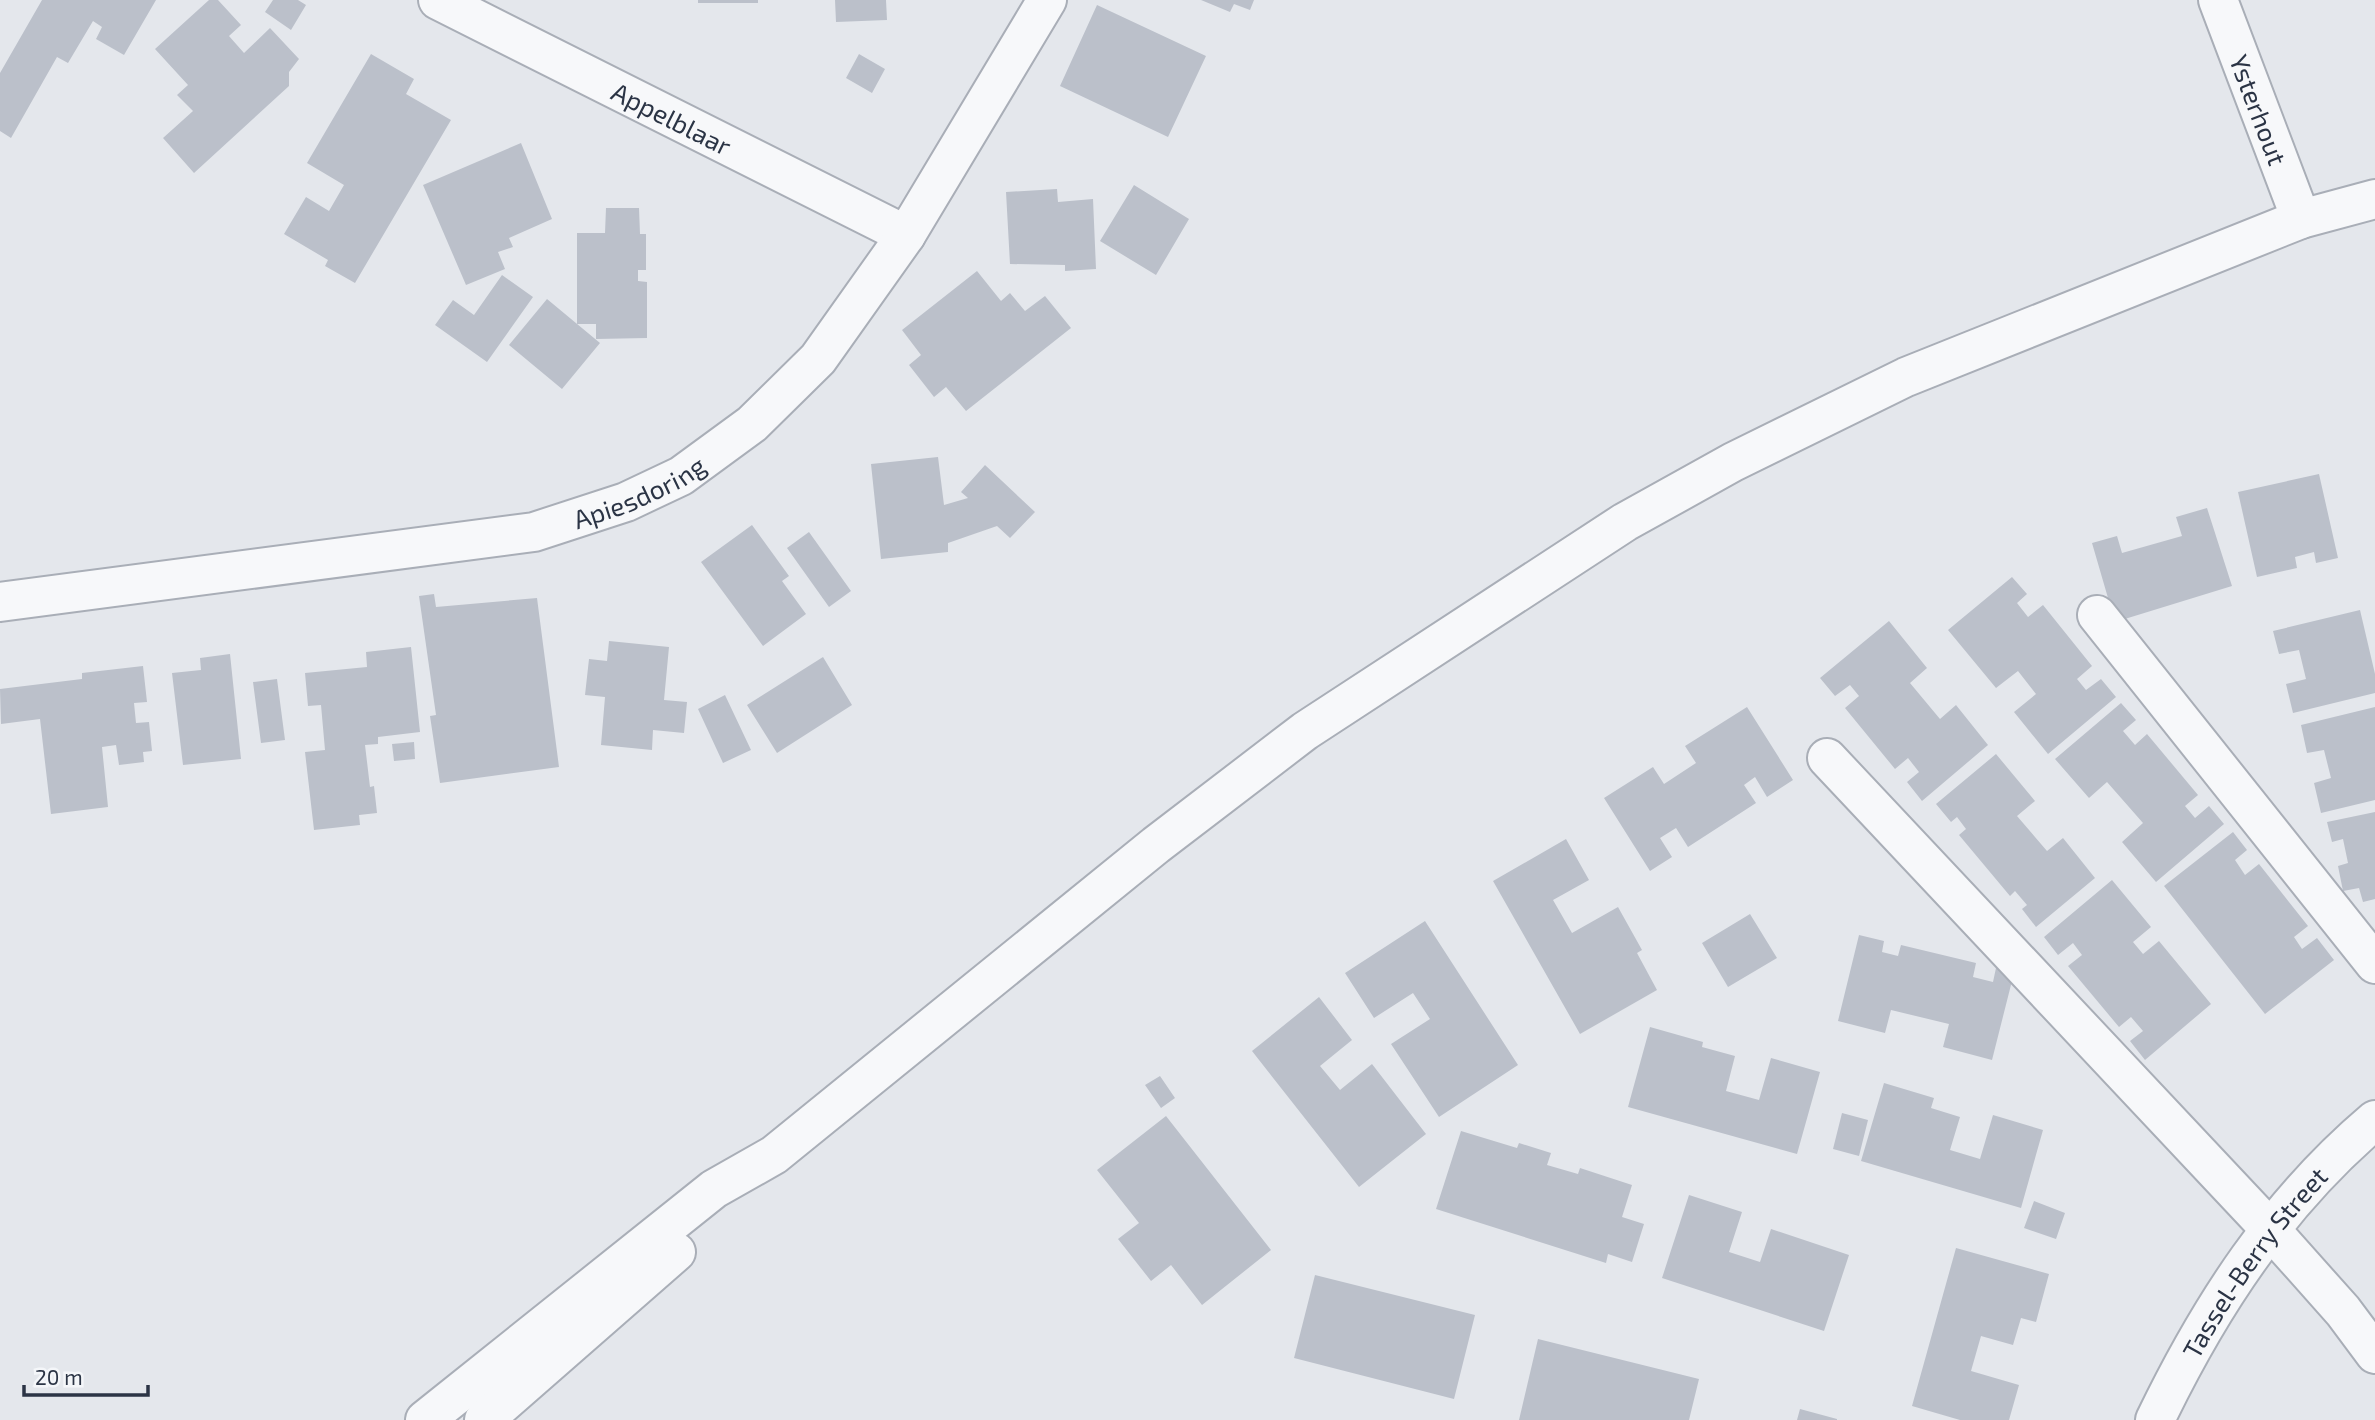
<svg xmlns="http://www.w3.org/2000/svg" width="2375" height="1420" viewBox="0 0 2375 1420" font-family="'Exo 2',sans-serif">
<style>
.building{fill:#bbc0ca}
.lines{fill:none;stroke-linecap:round;stroke-linejoin:round}
.minor-casing{stroke:#a9aeb7;stroke-width:42}
.minor{stroke:#f7f8fa;stroke-width:38}
.labels{text-anchor:middle;dominant-baseline:central;stroke-width:5;stroke-linejoin:round;paint-order:stroke}
.street-label{font-size:26px;fill:#2b3445;stroke:#f4f6f9}
</style>
<rect width="100%" height="100%" fill="#e4e7ec"/>
<!-- building -->
<path class="building" d="M42,0H156L124,55L96,39L102,27L93,21L68,63L57,57L11,138L0,131V73Z
M209,0H218L241,25L229,36L244,53L270,28L299,59L289,72V86L194,173L163,138L193,111L177,95L188,85L155,49Z
M273,0H298L306,5L291,30L265,12Z
M698,0H758V3H698Z
M835,0H886L887,20L836,22Z
M1201,0H1254L1250,10L1234,4L1230,12Z
M1097,5L1206,56L1168,137L1060,86Z
M371,54L414,79L406,94L451,120L355,283L325,266L328,260L284,234L306,197L329,211L344,185L307,163Z
M859,54L885,69L872,93L846,78Z
M521,143L552,219L509,238L513,247L498,252L505,269L466,285L423,185Z
M1134,185L1189,219L1156,275L1100,241Z
M1057,189L1058,202L1093,199L1096,269L1065,271V265L1010,264L1006,192Z
M606,208H639L640,234H646V270H638V281L647,282V338L596,339V324H577V233H605Z
M977,271L1001,301L1010,293L1025,311L1045,296L1071,328L966,411L946,387L934,397L909,365L921,355L902,330Z
M502,275L533,297L487,362L435,325L453,300L474,315Z
M547,299L600,343L562,389L509,345Z
M938,457L944,505L968,498L961,492L985,465L1035,512L1010,538L997,526L948,543V552L881,559L871,464Z
M2319,474L2338,558L2316,563L2314,552L2295,557L2297,568L2257,577L2238,492Z
M2207,508L2232,586L2115,622L2092,543L2117,536L2122,553L2182,536L2176,517Z
M752,525L789,576L782,581L806,614L763,646L701,562Z
M809,532L851,591L829,607L787,548Z
M2012,577L2027,594L2017,603L2028,617L2043,605L2092,666L2077,679L2086,690L2101,679L2116,697L2048,754L2014,712L2036,694L2018,671L1996,688L1948,630Z
M434,594L436,607L537,598L559,767L440,783L430,716L436,715L419,596Z
M2360,610L2375,674V693L2293,713L2286,684L2306,679L2299,650L2279,654L2273,631Z
M1889,621L1927,668L1910,683L1940,719L1956,705L1988,745L1922,801L1907,782L1919,772L1908,758L1895,769L1845,708L1859,696L1850,685L1835,696L1820,678Z
M609,641L669,647L664,700L687,702L684,733L653,730L652,750L601,745L605,697L585,695L589,659L607,661Z
M411,647L420,732L378,737V744L365,745L370,787L374,786L377,813L359,815L360,825L314,830L305,752L325,750L321,705L308,706L305,673L367,667L366,652Z
M230,654L241,759L183,765L172,673L201,670L200,658Z
M823,657L852,705L777,753L747,705Z
M143,666L147,702L134,703L136,723L149,722L152,751L143,752L144,762L119,765L116,745L102,747L108,807L51,814L40,719L1,724L0,689L82,679V673Z
M277,679L285,740L261,743L253,682Z
M725,695L751,750L723,763L698,709Z
M2121,703L2136,720L2123,731L2135,745L2147,734L2198,795L2185,806L2195,818L2209,806L2224,824L2156,882L2122,842L2143,823L2107,782L2089,798L2055,759Z
M1747,707L1793,780L1767,797L1755,777L1744,785L1756,803L1688,847L1676,828L1660,838L1672,857L1650,871L1604,798L1653,767L1664,784L1696,763L1685,746Z
M2375,707V800L2321,813L2314,783L2331,778L2324,750L2307,753L2301,725Z
M414,742L415,759L394,761L392,744Z
M1996,754L2035,801L2017,816L2047,851L2063,838L2095,878L2036,927L2022,909L2027,905L2015,891L2010,896L1959,835L1966,829L1957,817L1951,822L1936,804Z
M2375,812V899L2363,902L2359,888L2343,891L2338,866L2348,863L2343,839L2332,842L2327,822Z
M2233,832L2247,850L2235,860L2245,875L2259,864L2308,926L2294,937L2302,949L2317,938L2334,960L2265,1014L2164,886Z
M1566,839L1589,880L1553,900L1572,933L1618,907L1642,950L1637,953L1657,990L1580,1034L1493,881Z
M2112,880L2151,927L2133,942L2143,954L2159,941L2211,1004L2145,1060L2130,1041L2143,1031L2131,1017L2119,1027L2068,966L2082,955L2073,943L2058,955L2044,937Z
M1750,914L1777,958L1728,987L1702,943Z
M1425,921L1518,1065L1439,1117L1391,1044L1430,1019L1413,993L1374,1018L1345,973Z
M1859,935L1884,941L1882,952L1898,956L1901,945L1976,963L1973,977L1993,982L1996,968L2014,973L1992,1060L1943,1047L1949,1024L1891,1010L1885,1033L1838,1021Z
M1319,997L1352,1040L1320,1066L1340,1090L1372,1064L1426,1134L1359,1187L1252,1051Z
M1650,1027L1703,1042L1702,1047L1735,1056L1726,1091L1759,1100L1771,1058L1820,1072L1797,1154L1628,1107Z
M1160,1076L1175,1098L1161,1108L1145,1085Z
M1884,1083L1934,1098L1931,1108L1960,1117L1950,1150L1980,1159L1993,1115L2043,1130L2021,1208L1861,1161Z
M1842,1113L1868,1120L1859,1156L1833,1149Z
M1166,1116L1271,1250L1202,1305L1171,1265L1151,1281L1118,1239L1139,1223L1097,1170Z
M1461,1131L1517,1148L1519,1143L1551,1153L1547,1165L1578,1174L1580,1168L1632,1185L1622,1217L1644,1224L1632,1262L1608,1254L1606,1263L1436,1209Z
M1689,1195L1742,1212L1729,1252L1760,1262L1771,1229L1849,1255L1824,1331L1662,1278Z
M2034,1201L2065,1213L2056,1239L2024,1228Z
M1956,1248L2049,1274L2036,1322L2021,1318L2013,1345L1981,1336L1971,1371L2019,1385L2009,1420H1960L1912,1406Z
M1315,1275L1475,1315L1454,1399L1294,1358Z
M1538,1339L1699,1379L1689,1420H1519Z
M1800,1409L1837,1419V1420H1797Z"/>
<g class="lines">
<defs>
<g id="minor">
<path id="s1" d="M438,0L906,235"/>
<path id="s2" d="M2218,0L2301,219"/>
<path id="s3" d="M0,602L534,532L626,502L681,476L752,424L818,359L906,235L1047,0"/>
<path d="M2097,615L2375,964"/>
<path d="M1827,758L2269,1228L2343,1311L2375,1354"/>
<path d="M425,1420L714,1189L774,1155L1156,845L1305,731L1625,522L1733,462L1906,377L2301,219L2375,199"/>
<path d="M484,1420L676,1252"/>
<path id="s4" d="M2155,1420C2210,1306 2277,1203 2375,1120"/>
</g>
</defs>
<!-- minor casing -->
<use href="#minor" class="minor-casing"/>
<!-- minor -->
<use href="#minor" class="minor"/>
</g>
<g class="labels">
<!-- street labels -->
<g class="street-label">
<text stroke="none"><textPath href="#s2" startOffset="117">Ysterhout</textPath></text>
<text stroke="none"><textPath href="#s1" startOffset="262">Appelblaar</textPath></text>
<text stroke="none"><textPath href="#s3" startOffset="651">Apiesdoring</textPath></text>
<text stroke="none"><textPath href="#s4" startOffset="187">Tassel-Berry Street</textPath></text>
</g>
</g>
<!-- scale -->
<path d="M24 1385v10h124v-10" fill="none" stroke="#2b3445" stroke-width="3.5"/>
<text x="35" y="1385" font-size="21" fill="#2b3445" stroke="#f4f6f9" stroke-width="5" paint-order="stroke">20 m</text>
</svg>
